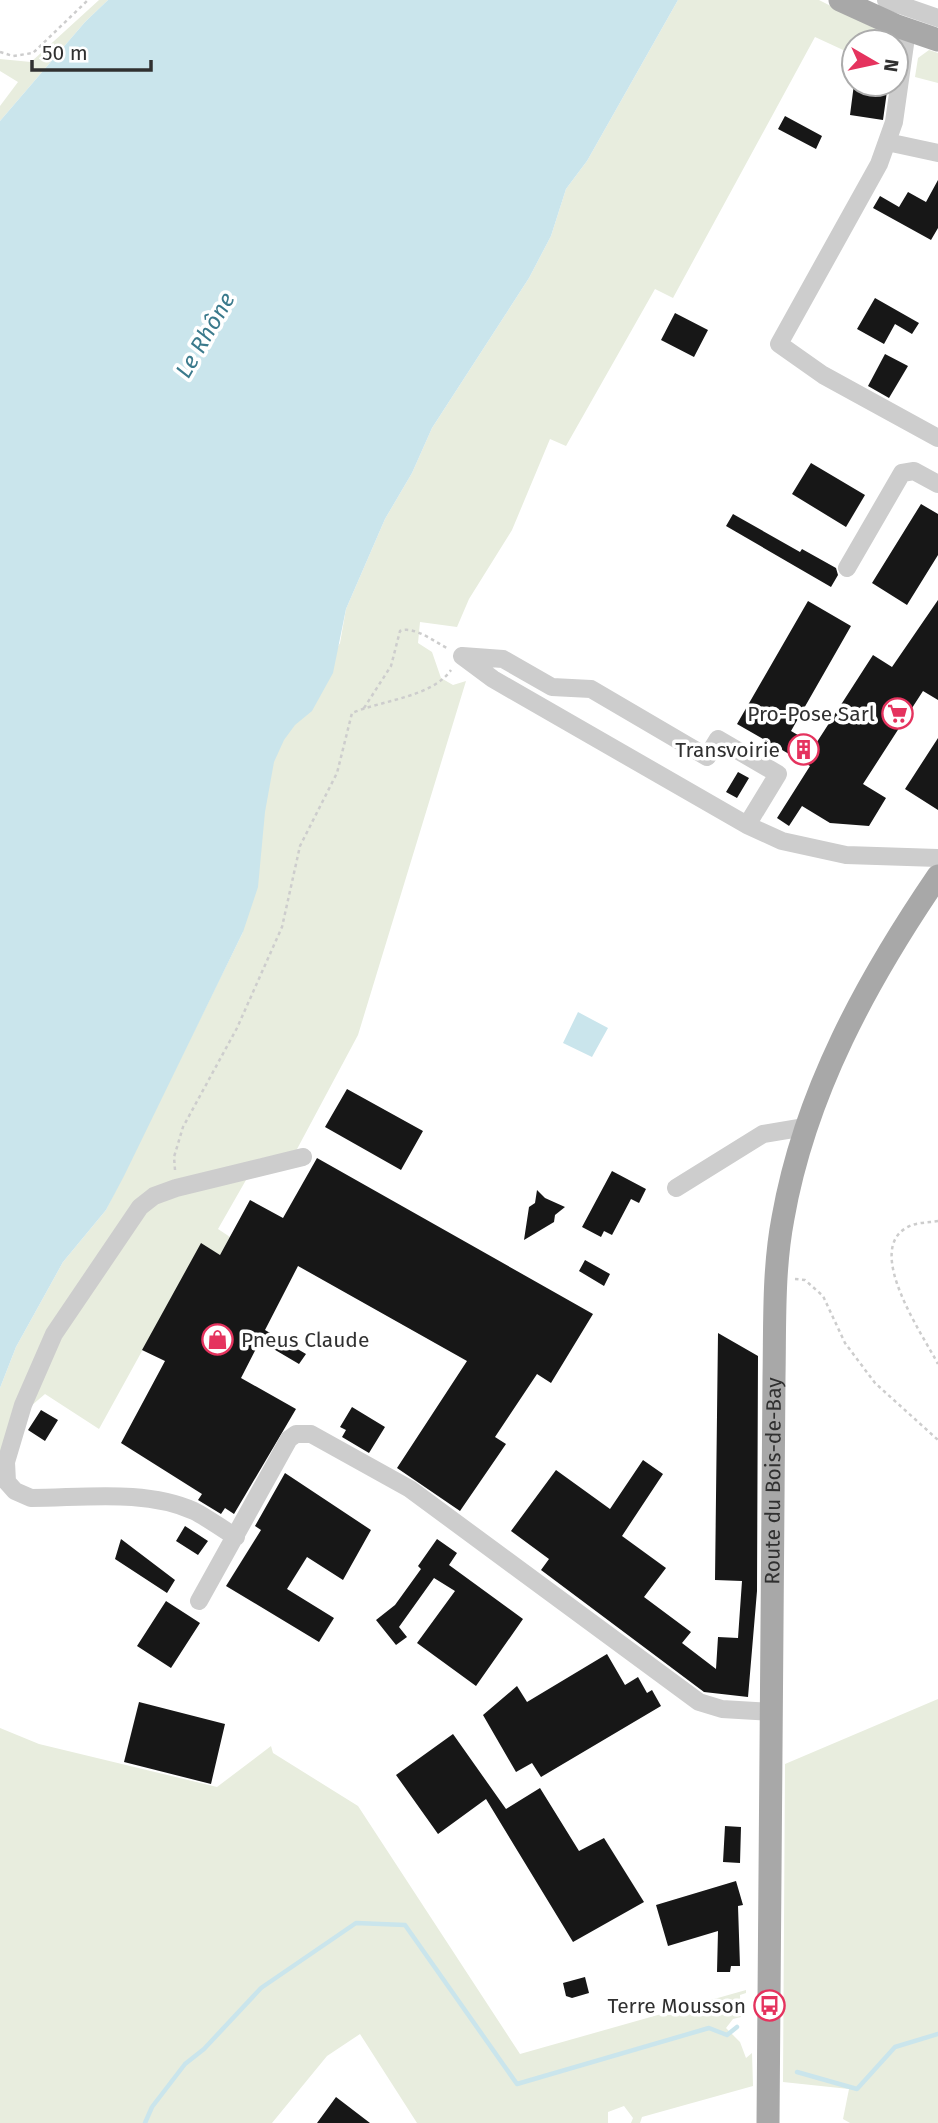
<svg xmlns="http://www.w3.org/2000/svg" width="938" height="2123" viewBox="0 0 938 2123" font-family="'Fira Sans',sans-serif">
<style>
.green{fill:#e8edde}
.water{fill:#cae5ec}
.lines{fill:none;stroke-linecap:round;stroke-linejoin:round}
.stream{stroke:#cae5ec;stroke-width:4.5}
.building{fill:#171717}
.path{stroke:#cdcdcd;stroke-width:2.5;stroke-dasharray:3.5 3.5;stroke-linecap:butt}
.minor{stroke:#cdcdcd;stroke-width:18}
.major{stroke:#a8a8a8;stroke-width:23}
.labels{text-anchor:middle;dominant-baseline:central;stroke-width:7;stroke-linejoin:round;paint-order:stroke}
.poi-label{font-size:21px;fill:#303030;stroke:#fff;text-anchor:end}
.street-label{font-size:21px;fill:#303030;stroke:#fff}
.water-label{font-size:23px;font-style:italic;fill:#3b7a8c;stroke:#fff}
</style>
<rect width="100%" height="100%" fill="#fff"/>
<!-- green -->
<path class="green" d="M99,0H108L85,22L0,121V106L18,82L0,71V59L31,62Z
M678,0H819L876,29L887,42H854V55L815,37L673,298L655,289L566,446L550,439L512,530L469,599L457,627L420,622L418,643L432,652L441,678L453,685L466,681L358,1035L296,1151L258,1159L218,1229L230,1237L220,1255L201,1244L99,1429L45,1394L31,1406L0,1484V1388L16,1347L63,1262L106,1210L243,932L215,852L340,643L346,609L385,519L412,473L432,428L529,278L551,236L566,189L587,161Z
M929,50L938,53V83L915,77L918,58Z
M938,1699V2123H850L843,2119L849,2089L783,2082L785,1764Z
M0,1728L39,1744L217,1787L271,1746L273,1753L358,1806L520,2054L746,1990V1993L740,1995L741,2017L733,2019L726,2028L740,2042L746,2058L752,2053L753,2086L642,2117L640,2123H631L633,2118L624,2106L608,2112V2123H417L360,2034L327,2056L272,2123H0Z"/>
<!-- water -->
<path class="water" d="M108,0H678L587,161L566,189L551,236L529,278L432,428L412,473L385,519L346,609L333,673L312,711L295,725L284,740L274,762L265,812L258,887L243,932L124,1176L106,1210L63,1262L16,1347L0,1388V121L85,22Z
M578,1012L608,1028L592,1057L563,1043Z"/>
<g class="lines">
<!-- stream -->
<path class="stream" d="M797,2072L857,2089L895,2047L938,2034
M145,2123L152,2107L185,2064L204,2049L261,1988L356,1923L405,1925L517,2084L709,2028L727,2035L737,2027"/>
</g>
<!-- building -->
<path class="building" d="M854,84H888L883,120L850,115Z
M785,116L822,136L816,149L778,129Z
M938,180V228L931,240L873,208L880,196L899,207L908,192L926,202Z
M875,298L919,323L912,334L895,324L884,344L857,329Z
M675,313L708,330L694,357L661,340Z
M885,354L908,366L889,398L868,386Z
M811,463L865,495L846,527L792,494Z
M921,504L938,514V555L907,605L872,583Z
M733,514L800,552L802,549L836,568L838,575L831,587L726,526Z
M938,600V700L923,691L863,784L886,798L869,826L830,823L802,806L789,826L777,818L810,766L737,724L808,601L851,626L791,731L815,745L873,655L892,667Z
M938,738V810L905,789Z
M738,772L749,778L737,798L726,792Z
M347,1089L423,1131L401,1170L325,1127Z
M317,1158L593,1314L551,1383L537,1374L495,1437L506,1444L460,1511L397,1468L467,1361L298,1266L265,1330L306,1354L299,1364L260,1341L241,1378L296,1409L234,1514L225,1508L221,1514L198,1500L202,1494L121,1443L165,1361L142,1350L201,1243L220,1255L250,1200L283,1218Z
M612,1171L646,1189L639,1203L631,1199L612,1235L604,1231L601,1237L582,1227Z
M537,1190L545,1198L565,1207L555,1215L554,1222L524,1240L529,1207L535,1203Z
M585,1260L610,1274L604,1286L579,1271Z
M718,1333L758,1356L757,1591L748,1697L704,1692L541,1570L549,1559L511,1531L556,1470L610,1509L643,1460L663,1474L622,1536L666,1568L644,1597L691,1632L682,1643L716,1669L718,1637L738,1638L742,1581L715,1580Z
M352,1407L385,1427L369,1453L342,1437L346,1430L340,1427Z
M41,1410L58,1420L45,1441L28,1430Z
M285,1473L371,1530L343,1580L307,1557L287,1589L334,1618L319,1642L226,1586L261,1530L255,1526Z
M185,1526L208,1541L198,1555L176,1541Z
M121,1539L175,1580L167,1593L115,1559Z
M437,1539L457,1553L449,1565L523,1619L476,1686L417,1643L455,1591L434,1578L399,1627L407,1637L396,1645L376,1620L395,1605L421,1569L418,1566Z
M166,1601L200,1623L171,1668L137,1646Z
M607,1654L625,1685L638,1677L647,1693L652,1690L661,1706L541,1777L532,1763L516,1772L483,1715L517,1686L527,1702Z
M139,1702L225,1724L211,1784L124,1762Z
M453,1734L506,1809L540,1788L579,1851L604,1838L644,1902L573,1942L486,1799L438,1834L396,1775Z
M725,1826L741,1827L740,1863L723,1862Z
M736,1881L743,1905L738,1906L740,1966H731L730,1972H717L718,1931L668,1946L656,1905Z
M585,1977L589,1993L572,1998L566,1996L563,1983Z
M336,2097L370,2123H317Z"/>
<g class="lines">
<!-- path -->
<path class="path" d="M0,52L13,56L33,53L88,0
M364,708L391,666L400,631C414,625 436,643 449,649
M175,1170L174,1157L183,1127L237,1028L282,927L300,846L337,773L352,713C383,700 432,697 451,670
M938,1221C927,1223 915,1222 906,1228C865,1252 923,1335 938,1364
M795,1279L805,1280L823,1296L845,1343L875,1383L938,1440"/>
<!-- minor -->
<path class="minor" d="M886,0L938,18
M907,30L894,122L879,164L779,344L823,375L938,438
M887,142L938,153
M847,568L902,473L914,471L938,484
M462,656L493,679L747,825L782,841L846,855L938,858
M462,656L503,659L552,687L591,689L707,757L718,739L778,774L747,825
M676,1188L763,1134L805,1127
M236,1537C222,1529 208,1518 194,1511C145,1489 83,1498 31,1498L15,1491L7,1482L6,1462L23,1405L54,1334L140,1207L154,1196L176,1188L303,1157
M199,1601L289,1439L296,1434H311L410,1489L699,1702L722,1709L772,1712"/>
<!-- major -->
<g class="major">
<path d="M840,0L897,26L938,40"/>
<path id="s1" d="M768,2123L774,1377C775,1325 773,1270 783,1218C805,1093 867,980 938,876"/>
</g>
</g>
<!-- icons -->
<defs>
<symbol id="supermarket-ring" viewBox="-11 -11 22 22"><circle r="9.5" fill="#fff" stroke="#e5335e" stroke-width="1.5"/><path d="M-6-5.5h2.5l.6 2H6L4.5 2H-2.5L-4.4-4H-6ZM-1.5 3.2a1.3 1.3 0 1 0 .1 0ZM3 3.2a1.3 1.3 0 1 0 .1 0Z" fill="#e5335e"/></symbol>
<symbol id="building-ring" viewBox="-11 -11 22 22"><circle r="9.5" fill="#fff" stroke="#e5335e" stroke-width="1.5"/><path d="M-4-6H4V6H1V3H-1V6H-4ZM-2.5-4.3h1.7v1.8h-1.7ZM.8-4.3h1.7v1.8H.8ZM-2.5-1h1.7V.8h-1.7ZM.8-1h1.7V.8H.8Z" fill="#e5335e"/></symbol>
<symbol id="shop-ring" viewBox="-11 -11 22 22"><circle r="9.5" fill="#fff" stroke="#e5335e" stroke-width="1.5"/><path d="M-5-2.5h2.3a2.7 3.5 0 0 1 5.4 0H5L5.5 6h-11ZM-1.5-2.5h3a1.5 2.3 0 0 0-3 0Z" fill="#e5335e"/></symbol>
<symbol id="bus-ring" viewBox="-11 -11 22 22"><circle r="9.5" fill="#fff" stroke="#e5335e" stroke-width="1.5"/><path d="M-5-6H5V4H4V6H2V4H-2V6H-4V4H-5ZM-3.5-4V0h7V-4ZM-3.5 1.2v1.5H-2V1.2ZM2 1.2v1.5H3.5V1.2Z" fill="#e5335e"/></symbol>
</defs>
<g fill-rule="evenodd">
<use href="#supermarket-ring" x="880" y="696" width="35" height="35"/>
<use href="#building-ring" x="786" y="732" width="35" height="35"/>
<use href="#shop-ring" x="200" y="1322" width="35" height="35"/>
<use href="#bus-ring" x="752" y="1988" width="35" height="35"/>
</g>
<g class="labels">
<!-- poi labels -->
<g class="poi-label">
<text x="875" y="714">Pro-Pose Sarl</text>
<text x="780" y="750">Transvoirie</text>
<text x="241" y="1340" text-anchor="start">Pneus Claude</text>
<text x="746" y="2006">Terre Mousson</text>
</g>
<!-- street labels -->
<g class="street-label">
<text stroke="none"><textPath href="#s1" startOffset="642">Route du Bois-de-Bay</textPath></text>
</g>
<!-- water labels -->
<g class="water-label">
<text transform="translate(205 335) rotate(-60)">Le Rhône</text>
</g>
</g>
<!-- north arrow -->
<g transform="translate(875 63) rotate(99)"><circle r="33" fill="#ffffff" stroke="#acacac" stroke-width="2"/>
<path d="M0-5L12 26L0 18L-12 26Z" fill="#e5335e"/>
<text y="-10" font-size="19" font-weight="bold" text-anchor="middle" fill="#303030">N</text>
</g>
<!-- scale -->
<path d="M32 60v10h119v-10" fill="none" stroke="#303030" stroke-width="3.5"/>
<text x="42" y="60" font-size="21" fill="#303030" stroke="#ffffff" stroke-width="5" paint-order="stroke">50 m</text>
</svg>
